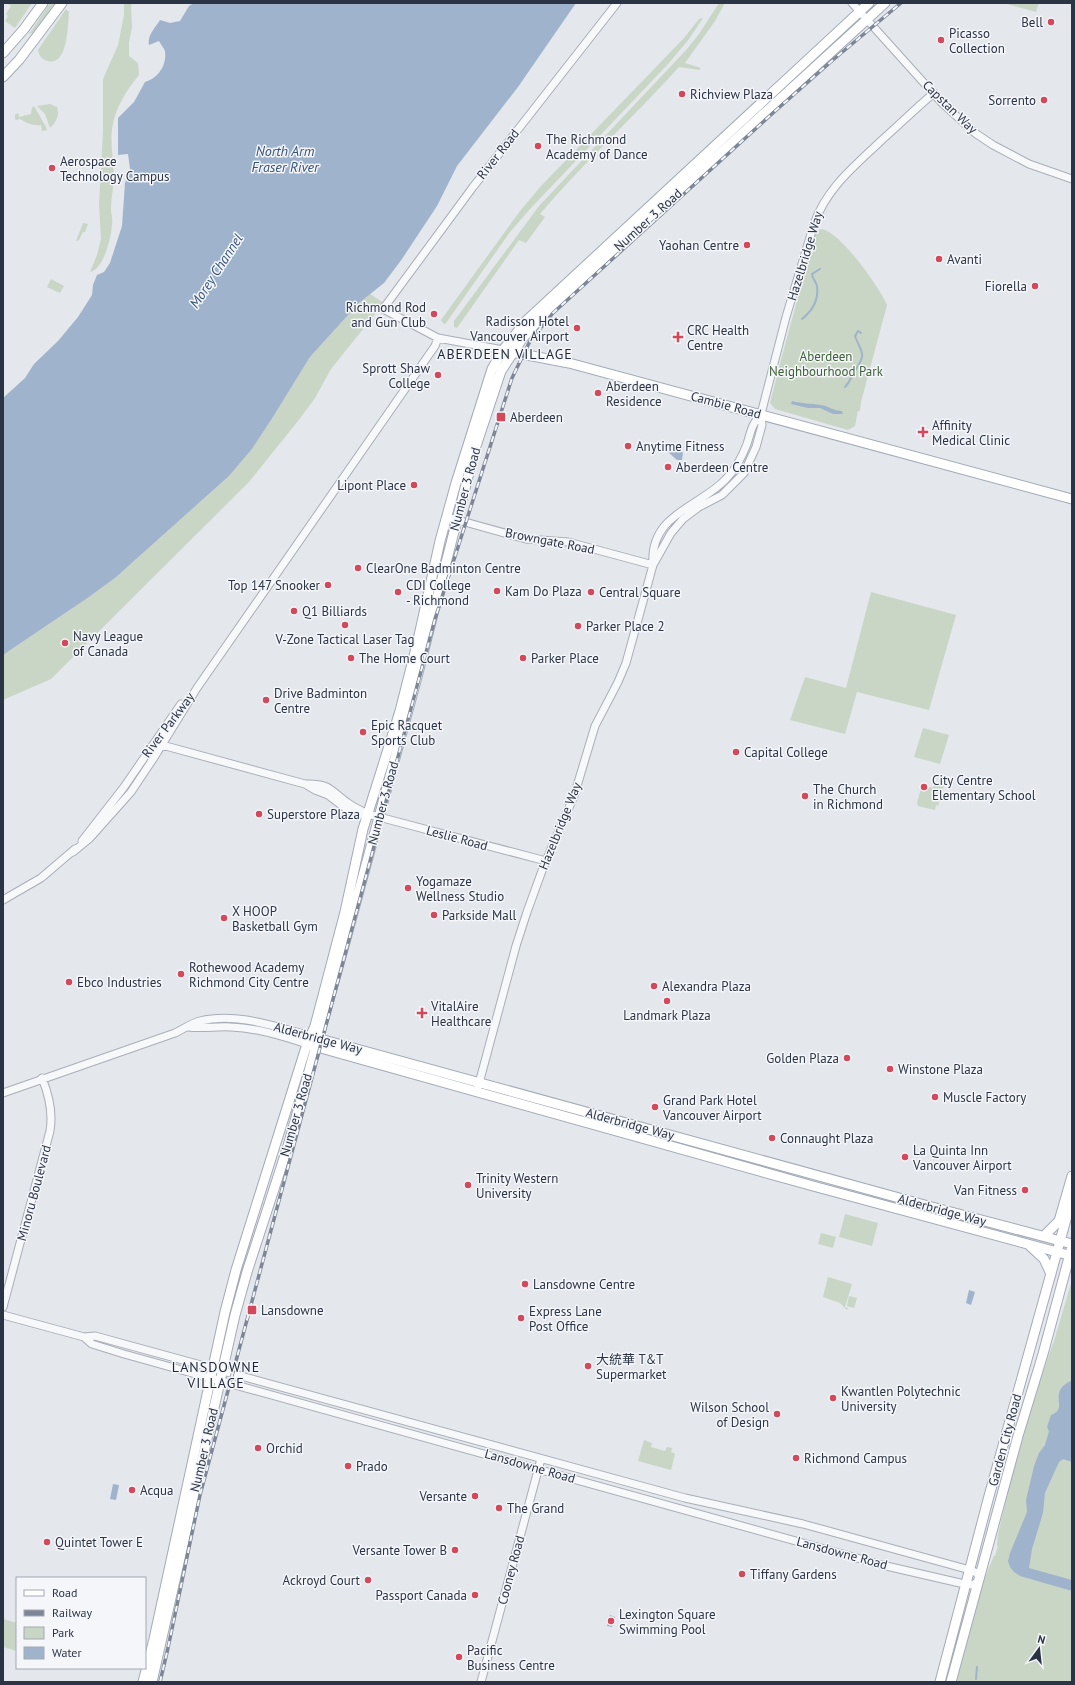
<svg xmlns="http://www.w3.org/2000/svg" width="1075" height="1685" viewBox="0 0 1075 1685" font-family="'PT Sans','Noto Sans SC',sans-serif">
<style>
.green{fill:#c9d6c5}
.water{fill:#9fb4cc}
.lines{fill:none;stroke-linecap:round;stroke-linejoin:round}
.stream{stroke:#9fb4cc;stroke-width:2}
.minor-casing{stroke:#a9aeb7;stroke-width:9}
.major-casing{stroke:#a3abb8;stroke-width:11}
.minor{stroke:#f7f8fa;stroke-width:7}
.major{stroke:#fff;stroke-width:9}
.rail-casing{stroke:#7d8696;stroke-width:3.5}
.rail{stroke:#f4f6f9;stroke-width:2;stroke-dasharray:6;stroke-linecap:butt}
.poi-dot{fill:#d1495b;stroke:#f4f6f9;stroke-width:1.5}
.labels{text-anchor:middle;dominant-baseline:central;stroke-width:3;stroke-linejoin:round;paint-order:stroke}
.poi-label{font-size:13px;fill:#2b3445;stroke:#f4f6f9;text-anchor:start}
.street-label{font-size:13px;fill:#2b3445;stroke:#f4f6f9}
.park-label{font-size:13px;fill:#3f6138;stroke:#f4f6f9}
.water-label{font-size:14px;font-style:italic;fill:#34527a;stroke:#f4f6f9}
.neighbourhood-label{font-size:14px;letter-spacing:1px;fill:#1d2536;stroke:#f4f6f9}
</style>
<rect width="100%" height="100%" fill="#e4e7ec"/>
<!-- green -->
<path class="green" d="M7,3H32L15,28L5,21L8,16L6,14L11,6Z
M50,3H55L35,31L33,33L29,34Z
M124,3H132L131,6L132,28L129,42V56L138,63L139,75C126,91 115,108 112,129C110,145 114,162 114,179C113,189 111,199 111,209C111,214 113,219 112,225C111,238 104,269 90,272L97,255L101,239L99,204L103,131V79L118,45L124,15Z
M719,3H725L715,21L685,63L701,68L699,70L679,67C634,117 584,162 540,214L545,217L526,243L519,240L457,328L454,327V321L539,206L687,49L699,34Z
M1003,3H1039L1036,12Z
M66,9L69,12C68,23 68,67 48,61C42,60 39,55 38,50Z
M703,18L689,39L669,63L530,209L510,232L446,323L444,324L441,320L520,211L541,186L684,38L699,19Z
M50,104L57,107C60,115 56,122 50,128L45,114L37,106Z
M34,106L46,127L47,130L42,131L41,125C33,126 27,123 20,119L16,120L15,119V115L18,113L19,117L31,114L32,108Z
M83,223L88,224L85,232H83L79,240L76,241Z
M820,229C838,228 880,288 887,305L861,402L860,411H858L855,426L848,430L775,409L770,403L781,360L815,234Z
M51,279L64,286L60,293L47,287Z
M370,294L384,303L331,369L315,398L298,421L249,482L51,679L3,700V655L89,597L115,578L229,476L252,449L273,417L310,357L359,303Z
M871,592L956,615L929,710L857,692L845,734L790,720L805,677L846,688Z
M923,728L949,735L940,764L914,757Z
M935,783L944,785L938,806L936,805L935,810L918,806L917,803L922,785L933,788Z
M845,1214L878,1223L872,1246L839,1237Z
M821,1233L836,1237L833,1248L818,1244Z
M828,1277L852,1284L845,1307L848,1308L847,1310L840,1303L823,1297Z
M1072,1280V1682H956L981,1586L994,1556H995L998,1546H997L998,1534L1019,1447L1042,1374L1054,1341Z
M849,1296L857,1298L854,1308L847,1306Z
M644,1440L652,1443L651,1447L665,1451L667,1447L672,1448L671,1452L675,1454L671,1470L638,1461Z
M3,1619L17,1623V1651L3,1647Z"/>
<!-- water -->
<path class="water" d="M194,3H576L518,87L457,166L437,206L402,259L384,283L359,303L310,357L273,417L252,449L229,476L115,578L89,597L3,655V398L25,378L34,364L58,341L78,317L92,295L93,285L97,275L104,272L110,263L122,226L125,183L130,169L128,154L118,155V118L134,102L145,82C157,79 167,66 165,52C165,49 161,45 159,41L149,45C147,36 155,28 160,20L170,23L180,21L189,6Z
M792,401C802,404 811,403 821,405C828,406 834,411 842,411L843,414H833L820,408H808L791,404Z
M672,444L683,453L682,460H677L668,452V446Z
M969,1290L975,1292L971,1305L966,1303Z
M1072,1380V1462L1063,1459L1059,1462L1045,1493L1043,1513L1032,1549L1029,1568L1072,1580V1591L1020,1576L1014,1572L1010,1567L1008,1561L1010,1553L1027,1512L1026,1500L1034,1466L1039,1453L1045,1445L1049,1431L1047,1427L1051,1415C1064,1409 1057,1404 1059,1393C1061,1386 1067,1383 1072,1380Z
M113,1484L119,1485L116,1500L110,1499Z
M610,1615L615,1617L612,1627L607,1626Z"/>
<g class="lines">
<!-- stream -->
<path class="stream" d="M802,319C812,311 819,300 817,286C816,281 812,279 812,274L820,269
M845,387C850,382 851,377 855,371C867,352 862,355 855,336L858,331L861,333
M976,1679L977,1667"/>
<defs>
<path id="minor" d="M852,3L942,103L975,133L993,145L1029,164L1072,179
M503,350L438,338L383,309L473,187L617,3
M447,517L526,539L568,542L653,565
M653,565C649,514 700,507 726,479C736,469 742,457 747,444C751,432 751,425 761,414
M162,745L305,784L315,790L328,795L349,811L359,815L368,814L379,817L546,861
M305,784C333,783 331,793 351,805C356,808 362,811 368,814
M82,841L124,787L181,704
M73,852L90,838L131,792L155,756L197,688L435,346L438,338
M3,900L41,878L75,849
M188,1027C202,1029 217,1026 231,1027C257,1028 283,1036 307,1044
M478,1087L516,946L527,912L543,868L574,796L595,726L618,682L626,663L653,565L671,533L683,519L699,507L722,495L744,473L756,447L762,425L761,414L786,317L814,224C827,187 856,165 883,139C900,124 916,108 934,93
M3,1093L175,1033C183,1029 192,1023 200,1021C237,1012 276,1027 311,1036
M3,1307L50,1131C53,1113 49,1095 42,1078
M3,1315L84,1337L95,1336L685,1498L803,1524L970,1570L975,1572L980,1577
M84,1337L92,1344L124,1354L882,1565L960,1583L972,1585L978,1582
M481,1682L541,1459"/>
<path id="major" d="M3,53L24,29L43,3
M3,77L19,60L62,3
M506,351L569,363L1072,499
M313,1037L932,1207L1072,1244
M310,1045L813,1186L1072,1256
M1044,1236L1059,1221L1072,1176
M1029,1245L1044,1259L1051,1274
M143,1682L154,1639L225,1312L236,1270L307,1044L315,1026L345,912L363,829L400,711L418,640L440,541L456,483L492,369L503,350L527,320L869,3
M152,1682L235,1315L247,1272L288,1146L344,946L417,677L475,449L501,371L522,339L541,317L885,3
M940,1682L989,1496L1072,1198
M951,1682L1018,1436L1043,1354L1071,1250"/>
</defs>
<!-- minor casing -->
<use href="#minor" class="minor-casing"/>
<!-- major casing -->
<use href="#major" class="major-casing"/>
<!-- minor -->
<use href="#minor" class="minor"/>
<!-- major -->
<use href="#major" class="major"/>
<defs>
<path id="rail" d="M160,1682L168,1648L200,1495L435,619L512,378L530,341L553,313L774,112L834,59L901,3"/>
</defs>
<!-- rail casing -->
<use href="#rail" class="rail-casing"/>
<!-- rail -->
<use href="#rail" class="rail"/>
</g>
<!-- markers -->
<g class="poi-dot">
<circle cx="1051" cy="22" r="4"/>
<circle cx="941" cy="40" r="4"/>
<circle cx="682" cy="94" r="4"/>
<circle cx="1044" cy="100" r="4"/>
<circle cx="538" cy="146" r="4"/>
<circle cx="52" cy="168" r="4"/>
<circle cx="747" cy="245" r="4"/>
<circle cx="939" cy="259" r="4"/>
<circle cx="1035" cy="286" r="4"/>
<circle cx="434" cy="314" r="4"/>
<circle cx="577" cy="328" r="4"/>
<path d="M676 331h4v4h4v4h-4v4h-4v-4h-4v-4h4z"/>
<circle cx="438" cy="375" r="4"/>
<circle cx="598" cy="393" r="4"/>
<rect x="496" y="412" width="10" height="10" rx="2"/>
<path d="M921 426h4v4h4v4h-4v4h-4v-4h-4v-4h4z"/>
<circle cx="628" cy="446" r="4"/>
<circle cx="668" cy="467" r="4"/>
<circle cx="414" cy="485" r="4"/>
<circle cx="358" cy="568" r="4"/>
<circle cx="328" cy="585" r="4"/>
<circle cx="497" cy="591" r="4"/>
<circle cx="398" cy="592" r="4"/>
<circle cx="591" cy="592" r="4"/>
<circle cx="294" cy="611" r="4"/>
<circle cx="345" cy="625" r="4"/>
<circle cx="578" cy="626" r="4"/>
<circle cx="65" cy="643" r="4"/>
<circle cx="351" cy="658" r="4"/>
<circle cx="523" cy="658" r="4"/>
<circle cx="266" cy="700" r="4"/>
<circle cx="363" cy="732" r="4"/>
<circle cx="736" cy="752" r="4"/>
<circle cx="924" cy="787" r="4"/>
<circle cx="805" cy="796" r="4"/>
<circle cx="259" cy="814" r="4"/>
<circle cx="408" cy="888" r="4"/>
<circle cx="434" cy="915" r="4"/>
<circle cx="224" cy="918" r="4"/>
<circle cx="181" cy="974" r="4"/>
<circle cx="69" cy="982" r="4"/>
<circle cx="654" cy="986" r="4"/>
<circle cx="667" cy="1001" r="4"/>
<path d="M420 1007h4v4h4v4h-4v4h-4v-4h-4v-4h4z"/>
<circle cx="847" cy="1058" r="4"/>
<circle cx="890" cy="1069" r="4"/>
<circle cx="935" cy="1097" r="4"/>
<circle cx="655" cy="1107" r="4"/>
<circle cx="772" cy="1138" r="4"/>
<circle cx="905" cy="1157" r="4"/>
<circle cx="468" cy="1185" r="4"/>
<circle cx="1025" cy="1190" r="4"/>
<circle cx="525" cy="1284" r="4"/>
<rect x="247" y="1305" width="10" height="10" rx="2"/>
<circle cx="521" cy="1318" r="4"/>
<circle cx="588" cy="1366" r="4"/>
<circle cx="833" cy="1398" r="4"/>
<circle cx="777" cy="1414" r="4"/>
<circle cx="258" cy="1448" r="4"/>
<circle cx="796" cy="1458" r="4"/>
<circle cx="348" cy="1466" r="4"/>
<circle cx="132" cy="1490" r="4"/>
<circle cx="475" cy="1496" r="4"/>
<circle cx="499" cy="1508" r="4"/>
<circle cx="47" cy="1542" r="4"/>
<circle cx="455" cy="1550" r="4"/>
<circle cx="742" cy="1574" r="4"/>
<circle cx="368" cy="1580" r="4"/>
<circle cx="475" cy="1595" r="4"/>
<circle cx="611" cy="1621" r="4"/>
<circle cx="459" cy="1657" r="4"/>
</g>
<g class="labels">
<!-- poi labels -->
<g class="poi-label">
<text x="1043" y="22" text-anchor="end">Bell</text>
<text x="949" y="33">Picasso<tspan x="949" dy="15">Collection</tspan></text>
<text x="690" y="94">Richview Plaza</text>
<text x="1036" y="100" text-anchor="end">Sorrento</text>
<text x="546" y="139">The Richmond<tspan x="546" dy="15">Academy of Dance</tspan></text>
<text x="60" y="161">Aerospace<tspan x="60" dy="15">Technology Campus</tspan></text>
<text x="739" y="245" text-anchor="end">Yaohan Centre</text>
<text x="947" y="259">Avanti</text>
<text x="1027" y="286" text-anchor="end">Fiorella</text>
<text x="426" y="307" text-anchor="end">Richmond Rod<tspan x="426" dy="15">and Gun Club</tspan></text>
<text x="569" y="321" text-anchor="end">Radisson Hotel<tspan x="569" dy="15">Vancouver Airport</tspan></text>
<text x="687" y="330">CRC Health<tspan x="687" dy="15">Centre</tspan></text>
<text x="430" y="368" text-anchor="end">Sprott Shaw<tspan x="430" dy="15">College</tspan></text>
<text x="606" y="386">Aberdeen<tspan x="606" dy="15">Residence</tspan></text>
<text x="510" y="417">Aberdeen</text>
<text x="932" y="425">Affinity<tspan x="932" dy="15">Medical Clinic</tspan></text>
<text x="636" y="446">Anytime Fitness</text>
<text x="676" y="467">Aberdeen Centre</text>
<text x="406" y="485" text-anchor="end">Lipont Place</text>
<text x="366" y="568">ClearOne Badminton Centre</text>
<text x="320" y="585" text-anchor="end">Top 147 Snooker</text>
<text x="406" y="585">CDI College<tspan x="406" dy="15">- Richmond</tspan></text>
<text x="505" y="591">Kam Do Plaza</text>
<text x="599" y="592">Central Square</text>
<text x="302" y="611">Q1 Billiards</text>
<text x="586" y="626">Parker Place 2</text>
<text x="73" y="636">Navy League<tspan x="73" dy="15">of Canada</tspan></text>
<text x="345" y="639" text-anchor="middle">V-Zone Tactical Laser Tag</text>
<text x="359" y="658">The Home Court</text>
<text x="531" y="658">Parker Place</text>
<text x="274" y="693">Drive Badminton<tspan x="274" dy="15">Centre</tspan></text>
<text x="371" y="725">Epic Racquet<tspan x="371" dy="15">Sports Club</tspan></text>
<text x="744" y="752">Capital College</text>
<text x="932" y="780">City Centre<tspan x="932" dy="15">Elementary School</tspan></text>
<text x="813" y="789">The Church<tspan x="813" dy="15">in Richmond</tspan></text>
<text x="267" y="814">Superstore Plaza</text>
<text x="416" y="881">Yogamaze<tspan x="416" dy="15">Wellness Studio</tspan></text>
<text x="232" y="911">X HOOP<tspan x="232" dy="15">Basketball Gym</tspan></text>
<text x="442" y="915">Parkside Mall</text>
<text x="189" y="967">Rothewood Academy<tspan x="189" dy="15">Richmond City Centre</tspan></text>
<text x="77" y="982">Ebco Industries</text>
<text x="662" y="986">Alexandra Plaza</text>
<text x="431" y="1006">VitalAire<tspan x="431" dy="15">Healthcare</tspan></text>
<text x="667" y="1015" text-anchor="middle">Landmark Plaza</text>
<text x="839" y="1058" text-anchor="end">Golden Plaza</text>
<text x="898" y="1069">Winstone Plaza</text>
<text x="943" y="1097">Muscle Factory</text>
<text x="663" y="1100">Grand Park Hotel<tspan x="663" dy="15">Vancouver Airport</tspan></text>
<text x="780" y="1138">Connaught Plaza</text>
<text x="913" y="1150">La Quinta Inn<tspan x="913" dy="15">Vancouver Airport</tspan></text>
<text x="476" y="1178">Trinity Western<tspan x="476" dy="15">University</tspan></text>
<text x="1017" y="1190" text-anchor="end">Van Fitness</text>
<text x="533" y="1284">Lansdowne Centre</text>
<text x="261" y="1310">Lansdowne</text>
<text x="529" y="1311">Express Lane<tspan x="529" dy="15">Post Office</tspan></text>
<text x="596" y="1359">大統華 T&amp;T<tspan x="596" dy="15">Supermarket</tspan></text>
<text x="841" y="1391">Kwantlen Polytechnic<tspan x="841" dy="15">University</tspan></text>
<text x="769" y="1407" text-anchor="end">Wilson School<tspan x="769" dy="15">of Design</tspan></text>
<text x="266" y="1448">Orchid</text>
<text x="804" y="1458">Richmond Campus</text>
<text x="356" y="1466">Prado</text>
<text x="140" y="1490">Acqua</text>
<text x="467" y="1496" text-anchor="end">Versante</text>
<text x="507" y="1508">The Grand</text>
<text x="55" y="1542">Quintet Tower E</text>
<text x="447" y="1550" text-anchor="end">Versante Tower B</text>
<text x="750" y="1574">Tiffany Gardens</text>
<text x="360" y="1580" text-anchor="end">Ackroyd Court</text>
<text x="467" y="1595" text-anchor="end">Passport Canada</text>
<text x="619" y="1614">Lexington Square<tspan x="619" dy="15">Swimming Pool</tspan></text>
<text x="467" y="1650">Pacific<tspan x="467" dy="15">Business Centre</tspan></text>
</g>
<!-- street labels -->
<g class="street-label">
<text transform="translate(950 107) rotate(44)">Capstan Way</text>
<text transform="translate(498 154) rotate(-52)">River Road</text>
<text transform="translate(648 220) rotate(-42)">Number 3 Road</text>
<text transform="translate(805 256) rotate(-73)">Hazelbridge Way</text>
<text transform="translate(726 405) rotate(15)">Cambie Road</text>
<text transform="translate(465 489) rotate(-75)">Number 3 Road</text>
<text transform="translate(550 541) rotate(11)">Browngate Road</text>
<text transform="translate(168 725) rotate(-53)">River Parkway</text>
<text transform="translate(383 803) rotate(-75)">Number 3 Road</text>
<text transform="translate(560 826) rotate(-68)">Hazelbridge Way</text>
<text transform="translate(457 838) rotate(15)">Leslie Road</text>
<text transform="translate(318 1038) rotate(15)">Alderbridge Way</text>
<text transform="translate(296 1115) rotate(-74)">Number 3 Road</text>
<text transform="translate(630 1124) rotate(15)">Alderbridge Way</text>
<text transform="translate(34 1193) rotate(-75)">Minoru Boulevard</text>
<text transform="translate(942 1210) rotate(15)">Alderbridge Way</text>
<text transform="translate(1005 1440) rotate(-75)">Garden City Road</text>
<text transform="translate(204 1450) rotate(-77)">Number 3 Road</text>
<text transform="translate(530 1466) rotate(16)">Lansdowne Road</text>
<text transform="translate(842 1553) rotate(15)">Lansdowne Road</text>
<text transform="translate(511 1570) rotate(-75)">Cooney Road</text>
</g>
<!-- park labels -->
<g class="park-label">
<text x="826" y="356">Aberdeen<tspan x="826" dy="15">Neighbourhood Park</tspan></text>
</g>
<!-- water labels -->
<g class="water-label">
<text x="285" y="151">North Arm<tspan x="285" dy="16">Fraser River</tspan></text>
<text transform="translate(216 271) rotate(-57)">Morey Channel</text>
</g>
<!-- neighbourhood labels -->
<g class="neighbourhood-label">
<text x="505" y="354">ABERDEEN VILLAGE</text>
<text x="216" y="1367">LANSDOWNE<tspan x="216" dy="16">VILLAGE</tspan></text>
</g>
</g>
<!-- border -->
<rect width="1075" height="1685" fill="none" stroke="#2b3445" stroke-width="8"/>
<!-- legend -->
<rect x="16" y="1577" width="130" height="92" fill="#f4f6f9" stroke="#a4a8b1"/>
<rect x="24" y="1590" width="20" height="6" fill="#ffffff" stroke="#a4a8b1"/>
<text x="52" y="1597" font-size="12" fill="#2b3445">Road</text>
<rect x="24" y="1610" width="20" height="6" fill="#7d8696" stroke="#a4a8b1"/>
<text x="52" y="1617" font-size="12" fill="#2b3445">Railway</text>
<rect x="24" y="1627" width="20" height="12" fill="#c9d6c5" stroke="#a4a8b1"/>
<text x="52" y="1637" font-size="12" fill="#2b3445">Park</text>
<rect x="24" y="1647" width="20" height="12" fill="#9fb4cc" stroke="#a4a8b1"/>
<text x="52" y="1657" font-size="12" fill="#2b3445">Water</text>
<!-- north arrow -->
<g transform="translate(1039 1649) rotate(15)" stroke="#f4f6f9" stroke-width="3" paint-order="stroke">
<path d="M0-3L7 15L0 10L-7 15Z" fill="#2b3445"/>
<text y="-6" font-size="11" font-weight="bold" text-anchor="middle" fill="#2b3445">N</text>
</g>
</svg>
